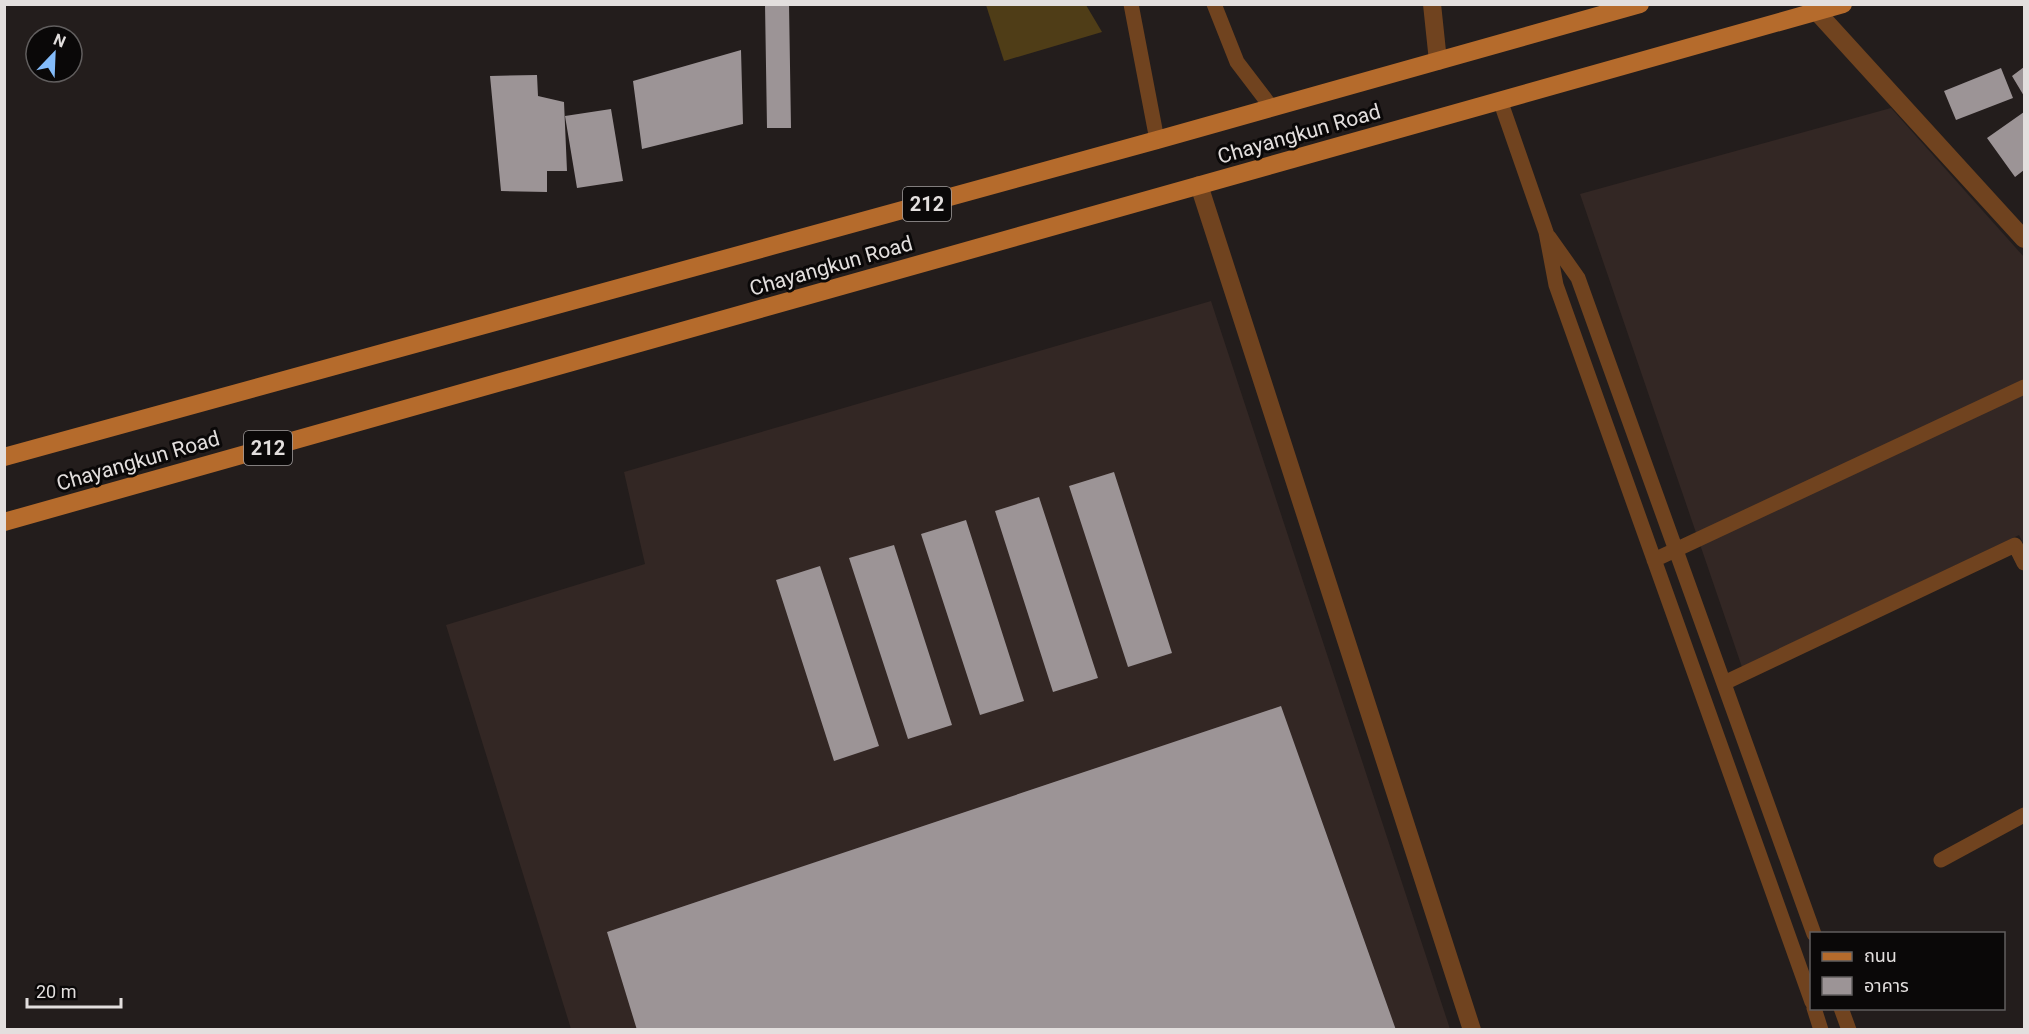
<svg xmlns="http://www.w3.org/2000/svg" width="2029" height="1034" viewBox="0 0 2029 1034" font-family="Roboto,'Noto Sans Thai',sans-serif">
<style>
.built{fill:#332724}
.green{fill:#4f3d17}
.building{fill:#9c9496}
.lines{fill:none;stroke-linecap:round;stroke-linejoin:round}
.lane{stroke:#70431f;stroke-width:15}
.street{stroke:#70431f;stroke-width:18}
.primary{stroke:#b56b2c;stroke-width:18}
.labels{text-anchor:middle;dominant-baseline:central;stroke-width:6;stroke-linejoin:round;paint-order:stroke}
.shield{fill:#0a0808;stroke:#a29e9e;stroke-width:1.5}
.shield-label{font-size:20px;font-weight:bold;fill:#e3dfde}
.street-label{font-size:21px;fill:#e3dfde;stroke:#0a0808}
</style>
<rect width="100%" height="100%" fill="#231d1c"/>
<!-- built -->
<path class="built" d="M1891,108L2024,257V545L2019,535L1742,667L1580,194Z
M1211,301L1450,1029H571L446,625L645,564L624,472Z"/>
<!-- green -->
<path class="green" d="M986,5H1086L1102,32L1004,61Z"/>
<!-- building -->
<path class="building" d="M765,4H789L791,128H767Z
M741,50L743,124L642,149L633,81Z
M2024,67V96L2012,76Z
M2001,68L2013,98L1956,120L1944,91Z
M537,75L538,96L564,102L567,171H547V192L501,191L490,76Z
M611,109L623,181L577,188L565,116Z
M2024,112V170L2015,177L1987,138Z
M1114,472L1172,653L1128,667L1069,486Z
M1039,497L1098,678L1053,692L995,511Z
M966,520L1024,701L980,715L921,534Z
M894,545L952,725L908,739L849,558Z
M820,566L879,746L834,761L776,580Z
M1281,706L1396,1030H637L607,932Z"/>
<g class="lines">
<!-- lane -->
<path class="lane" d="M1131,4L1157,140
M1214,4L1237,62L1272,108
M1500,100L1546,232L1556,285L1812,1002
M1549,237L1578,278L1814,934
M1654,560L2024,387
M1724,683L2015,545L2024,563
M1941,860L2024,815
M1814,1008L1821,1030
M1841,1008L1849,1030"/>
<!-- street -->
<path class="street" d="M1432,4L1438,61
M1817,12L2024,239
M1199,185L1472,1030"/>
<!-- primary -->
<path class="primary" d="M4,457L1157,140L1640,4
M4,522L1843,4"/>
</g>
<g class="labels">
<!-- shield labels -->
<g class="shield">
<rect x="903" y="187" width="48" height="34" rx="4.5"/>
<rect x="244" y="431" width="48" height="34" rx="4.5"/>
</g>
<g class="shield-label">
<text x="927" y="204">212</text>
<text x="268" y="448">212</text>
</g>
<!-- street labels -->
<g class="street-label">
<text transform="translate(1299 134) rotate(-16)">Chayangkun Road</text>
<text transform="translate(831 266) rotate(-16)">Chayangkun Road</text>
<text transform="translate(138 461) rotate(-16)">Chayangkun Road</text>
</g>
</g>
<!-- border -->
<rect width="2029" height="1034" fill="none" stroke="#e3dfde" stroke-width="12"/>
<!-- legend -->
<rect x="1810" y="932" width="195" height="78" fill="#0a0808" stroke="#615e5e" stroke-width="1.5"/>
<rect x="1822" y="952" width="30" height="9" fill="#b56b2c" stroke="#615e5e" stroke-width="1.5"/>
<text x="1864" y="962" font-size="18" fill="#e3dfde">ถนน</text>
<rect x="1822" y="977" width="30" height="18" fill="#9c9496" stroke="#615e5e" stroke-width="1.5"/>
<text x="1864" y="992" font-size="18" fill="#e3dfde">อาคาร</text>
<!-- north arrow -->
<g transform="translate(54 54) rotate(23)"><circle r="28" fill="#0a0808" stroke="#615e5e" stroke-width="1.5"/>
<path d="M0-4.5L10 22L0 15L-10 22Z" fill="#84bcfb"/>
<text y="-9" font-size="16" font-weight="bold" text-anchor="middle" fill="#e3dfde">N</text>
</g>
<!-- scale -->
<path d="M27 998v9h94v-9" fill="none" stroke="#e3dfde" stroke-width="3"/>
<text x="36" y="998" font-size="18" fill="#e3dfde" stroke="#0a0808" stroke-width="4.5" paint-order="stroke">20 m</text>
</svg>
